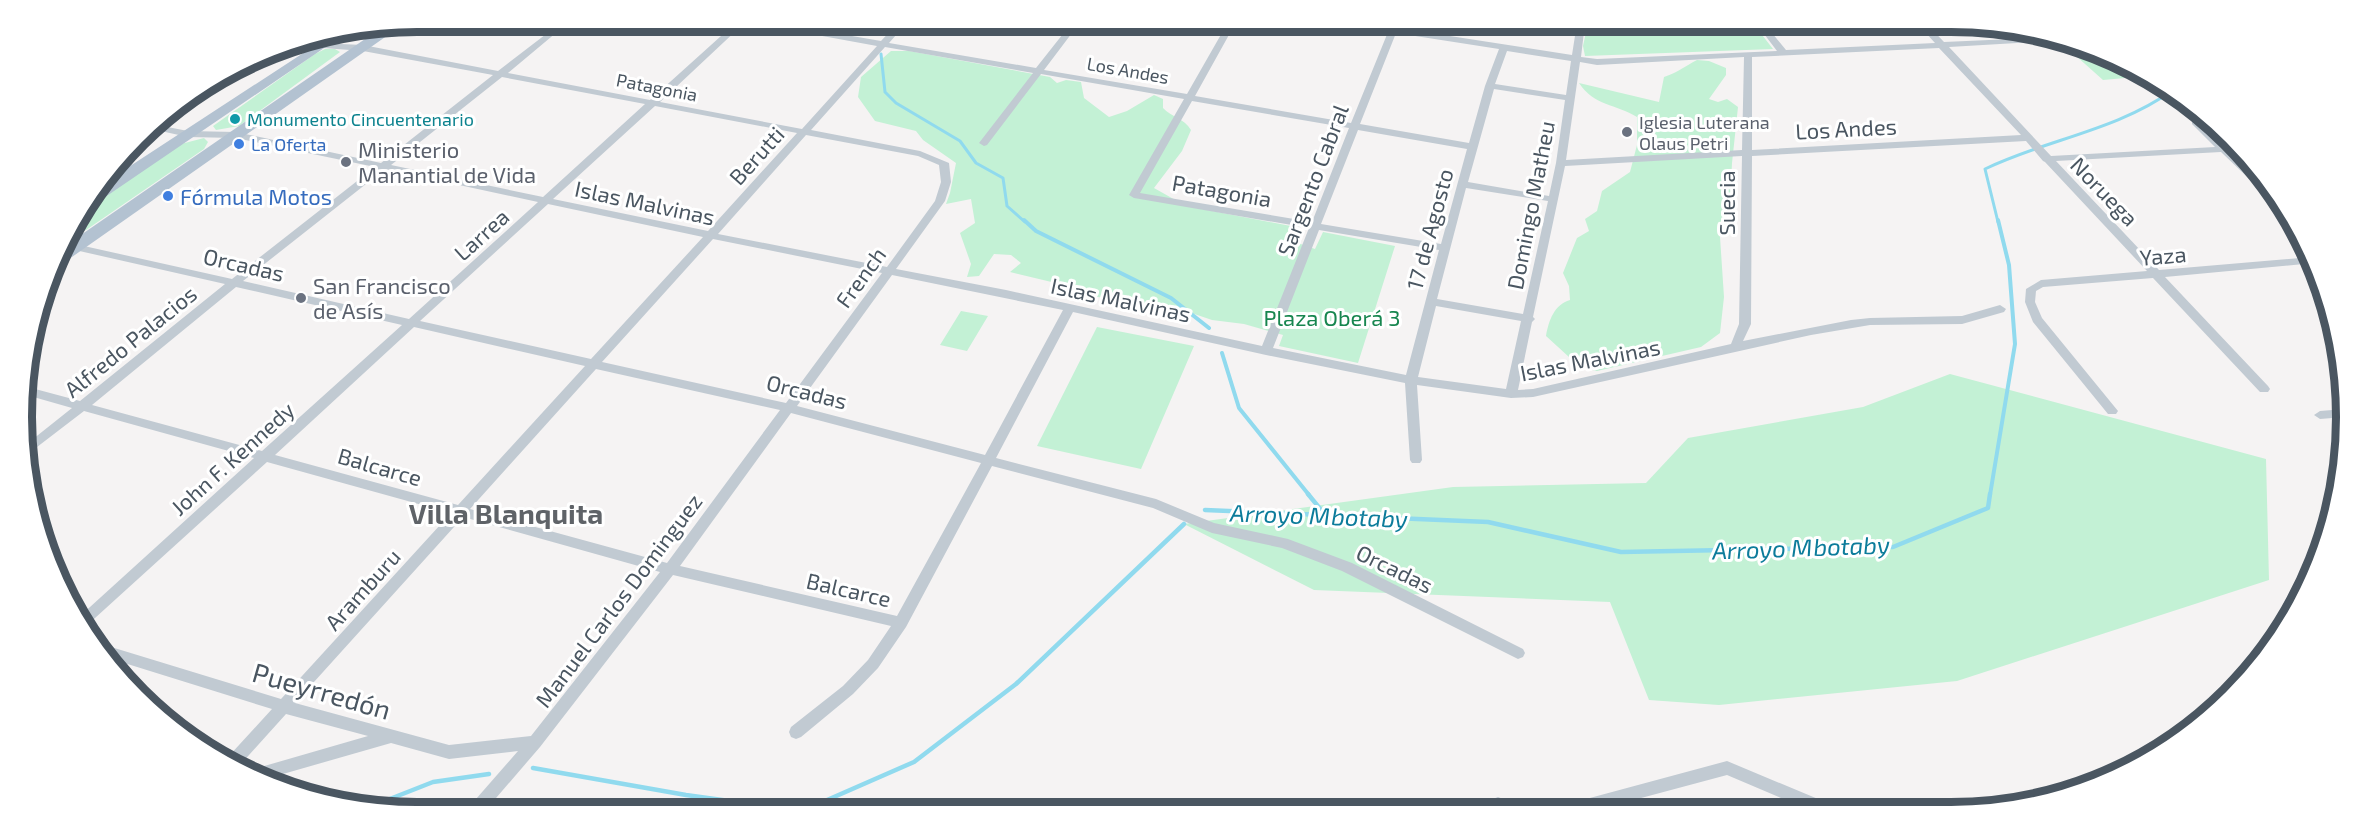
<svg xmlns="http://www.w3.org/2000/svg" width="2368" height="833" viewBox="0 0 2368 833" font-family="'Exo 2',sans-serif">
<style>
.green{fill:#c3f1d5}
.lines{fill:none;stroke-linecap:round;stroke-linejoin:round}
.stream-far2{stroke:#90daee;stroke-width:3}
.stream-far1{stroke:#90daee;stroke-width:4}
.stream{stroke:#90daee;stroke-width:4.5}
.minor{fill:#c1cad2;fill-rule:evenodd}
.primary{fill:#b3c2d1;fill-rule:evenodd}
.culture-dot{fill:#0f9aa8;stroke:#fff;stroke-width:2}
.worship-dot{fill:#6b7280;stroke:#fff;stroke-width:2}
.shop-dot{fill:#3f7fe0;stroke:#fff;stroke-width:2}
.labels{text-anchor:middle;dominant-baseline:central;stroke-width:6;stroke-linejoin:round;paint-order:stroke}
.far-street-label{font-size:18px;fill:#4a5661;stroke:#fff}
.far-culture-label{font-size:18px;fill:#0d838f;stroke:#fff;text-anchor:start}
.far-worship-label{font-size:18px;fill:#5b616d;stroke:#fff;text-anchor:start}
.far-shop-label{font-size:18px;fill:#366cbe;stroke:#fff;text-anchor:start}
.street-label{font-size:22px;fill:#4a5661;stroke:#fff}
.worship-label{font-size:22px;fill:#5b616d;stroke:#fff;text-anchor:start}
.shop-label{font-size:22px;fill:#366cbe;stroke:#fff;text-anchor:start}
.park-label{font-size:22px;fill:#17864f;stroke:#fff}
.water-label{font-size:24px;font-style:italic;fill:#0c7c9b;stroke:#fff}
.near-street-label{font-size:27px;fill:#4a5661;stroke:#fff}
.district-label{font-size:28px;font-weight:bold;fill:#5f6368;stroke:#fff}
.rim{fill:none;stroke:#4a5661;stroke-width:8}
</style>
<rect width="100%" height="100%" fill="#f5f3f3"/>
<!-- green -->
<path class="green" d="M1752,22L1773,49L1585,56L1583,46L1588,23Z
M2084,46L2110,56L2136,77L2103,80L2066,47Z
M325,49H335L340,52L239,126L216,130L213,126L315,54Z
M891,51H909L1050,77L1057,83L1066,80L1081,82L1084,98L1109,117L1127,111L1154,95L1163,99V108C1171,117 1184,118 1191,130L1182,151L1154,188L1186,206L1296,227L1295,242L1315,249L1323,232L1395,246L1358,363L1279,346L1283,335L1244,324L1212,320L1165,304L1129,302L1086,295L1064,285L1010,272L1021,263L1011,255L994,254L979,276L967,277L971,264L960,233L975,223L971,199L946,204L950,193L956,163L923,140L916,131L875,121L858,97L861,77Z
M1697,60L1709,61L1726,68V75L1709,99L1718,102L1727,99L1738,107L1732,163L1729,220L1720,237L1724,297L1720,333L1701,347L1597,371L1571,365L1569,357L1546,336C1549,320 1554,305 1570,300L1569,286L1563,273L1577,238L1589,231L1585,219L1597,211L1602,191L1630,172L1637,145V117C1616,104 1594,106 1579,83L1659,102L1664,77C1677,73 1685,66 1697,60Z
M204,138L208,142L204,149L86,230L65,236L79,214L181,144Z
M961,311L988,316L967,351L940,345Z
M1097,327L1194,346L1141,469L1037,446Z
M1950,374L2266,459L2269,580L1957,681L1719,705L1649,700L1610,602L1314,590L1184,524L1453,487L1646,483L1688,438L1863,407Z"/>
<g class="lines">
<!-- stream-far2 -->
<path class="stream-far2" d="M842,26L848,31
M881,54L885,92L896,103L960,141L976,163L1003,178L1007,206L1025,222
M1998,222L1985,169C2047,139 2116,131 2173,90"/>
<!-- stream-far1 -->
<path class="stream-far1" d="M1024,220L1036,231L1171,298L1209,328
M1222,353L1239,408L1309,495
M1990,495L2015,344L2009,265L1998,220"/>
<!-- stream -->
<path class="stream" d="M1308,494L1326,516
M1205,510L1488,522L1621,552L1893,547L1988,508L1990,494
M533,768L686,795L801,811
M372,806L433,782L489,774
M802,811L914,762L1016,684L1184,524"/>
<!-- minor -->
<path class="minor" d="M1915,21H1924L1944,42L2060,37L2069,40L1949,47L2051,156L2215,147L2192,124V120H2198L2226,146L2238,145L2243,150L2232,151L2275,192L2288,211L2282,210L2221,152L2056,161L2159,270L2311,257L2314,263L2165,277L2268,386L2270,389L2268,392H2260L2153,278L2043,287L2036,291L2035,302L2042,318L2118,411L2116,414H2108L2033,322L2025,302L2026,289L2041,280L2147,271L2045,162L2043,161L2026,141L1752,156L1751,324L1743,341L1851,320L1870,318L1962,316L2000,305L2006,309L2004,312L1962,324L1870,325L1811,335L1533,397L1511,398L1417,385L1422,460L1420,463H1412L1410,460L1405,383L1266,355L1073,312L996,458L1156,499L1214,523L1288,539L1352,563L1523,649L1525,653L1523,657L1518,659L1342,571L1282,548L1212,533L1153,508L992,466L906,627L878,668L853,694L801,737L796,739L791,737L789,732L791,727L843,686L868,660L891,626L673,575L540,747L484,812H466L469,807L518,751L449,759L391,743L269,778L253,771L254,769L368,736L286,714L240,765L227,759L228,757L272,709L105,657L94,644L98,643L281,699L451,513L267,462L84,628L79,617L254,458L84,411L24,457L23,447L72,408L23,394L24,386L80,401L225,284L75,250L60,249L61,243L75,244L232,279L375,167L236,138L188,137L147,128L152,124L188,131L236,132L381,163L493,75L363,51L284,45L296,42L363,45L498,71L554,28L563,27L508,73L650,100L731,27H740L660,102L802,129L877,46L773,27L794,26L881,41L895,26H904L889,43L1036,68L1070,25H1078L1044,70L1187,94L1227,24H1235L1195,96L1351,123L1388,32L1352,27L1348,24H1367L1389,27L1391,24H1399L1398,28L1572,55L1577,23H1585L1581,57L1597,59L1777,51L1755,22H1763L1786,50L1935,43ZM1396,33L1499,49L1485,86L1469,143L1360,124ZM885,47L1033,73L979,143L984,146L987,145L1041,74L1184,99L1129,195L1134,198L1309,228L1262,346L1006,290L896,269L945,201L951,182L949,163L920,151L811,130ZM1939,48L2021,135L1752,150V57ZM1507,51L1571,61L1566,95L1495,84ZM1744,57L1742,150L1566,160L1580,62L1597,65ZM502,77L645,104L543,197L391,165ZM1494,89L1565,100L1556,163L1549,196L1468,182ZM1192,101L1349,128L1312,222L1140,193ZM655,106L797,133L708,231L553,199ZM1358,130L1467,149L1441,244L1321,224ZM806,135L918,156L939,165L941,182L935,201L887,267L718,234ZM1742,156L1739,324L1731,344L1533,389L1518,390L1532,322L1535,319L1533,317L1565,166ZM385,169L538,202L409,319L243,281ZM1466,188L1548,201L1523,314L1437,299ZM548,204L703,237L591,359L420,321ZM1319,230L1439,250L1406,375L1273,348ZM713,239L882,273L786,403L602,362ZM892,275L1063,310L985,455L797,406ZM236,287L402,325L262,451L92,405ZM1436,306L1521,321L1506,389L1418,377ZM414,327L585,366L458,505L275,455ZM596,369L780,410L667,563L470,509ZM791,413L981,463L897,616L680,566ZM463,517L660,572L531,736L449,745L295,703Z
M2345,409V417L2320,419L2314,415L2320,411Z
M1727,761L1830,804L1833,809H1807L1727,775L1600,809H1567L1570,804L1575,802Z
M1498,797L1503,799L1508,810H1492L1490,804L1493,799Z"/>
<!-- primary -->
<path class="primary" d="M381,28H398L62,264L55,265L59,250Z
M340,29H352L92,206H84L95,189Z"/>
</g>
<!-- markers -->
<circle class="culture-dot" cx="235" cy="119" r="6"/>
<g class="worship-dot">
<circle cx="1627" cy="132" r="6"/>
<circle cx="346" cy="162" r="6"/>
<circle cx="301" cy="298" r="6"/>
</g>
<g class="shop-dot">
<circle cx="239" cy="144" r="6"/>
<circle cx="168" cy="196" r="6"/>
</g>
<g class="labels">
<!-- far-street labels -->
<g class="far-street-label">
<text transform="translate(1128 70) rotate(10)">Los Andes</text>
<text transform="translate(657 87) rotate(11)">Patagonia</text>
</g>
<!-- far-culture labels -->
<g class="far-culture-label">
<text x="247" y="119">Monumento Cincuentenario</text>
</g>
<!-- far-worship labels -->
<g class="far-worship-label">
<text x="1639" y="122">Iglesia Luterana<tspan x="1639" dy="21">Olaus Petri</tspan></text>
</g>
<!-- far-shop labels -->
<g class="far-shop-label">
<text x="251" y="144">La Oferta</text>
</g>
<!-- street labels -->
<g class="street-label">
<text transform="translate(1846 128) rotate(-3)">Los Andes</text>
<text transform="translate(756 155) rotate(-48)">Berutti</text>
<text transform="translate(1312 180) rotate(-69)">Sargento Cabral</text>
<text transform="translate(1222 190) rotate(10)">Patagonia</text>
<text transform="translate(2105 191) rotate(46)">Noruega</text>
<text transform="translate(645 202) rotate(12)">Islas Malvinas</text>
<text transform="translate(1726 203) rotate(-90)">Suecia</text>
<text transform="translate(1530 205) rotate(-79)">Domingo Matheu</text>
<text transform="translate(1429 229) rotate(-75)">17 de Agosto</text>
<text transform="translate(481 234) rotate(-42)">Larrea</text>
<text transform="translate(2163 255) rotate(-5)">Yaza</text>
<text transform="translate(244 264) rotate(13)">Orcadas</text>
<text transform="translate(860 277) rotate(-54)">French</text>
<text transform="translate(1121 299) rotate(12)">Islas Malvinas</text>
<text transform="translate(130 341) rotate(-39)">Alfredo Palacios</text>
<text transform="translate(1590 359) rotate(-11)">Islas Malvinas</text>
<text transform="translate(807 391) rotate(14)">Orcadas</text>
<text transform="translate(232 458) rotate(-42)">John F. Kennedy</text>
<text transform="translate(380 466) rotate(16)">Balcarce</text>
<text transform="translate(1395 568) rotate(26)">Orcadas</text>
<text transform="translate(362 589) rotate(-48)">Aramburu</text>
<text transform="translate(849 589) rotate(13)">Balcarce</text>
<text transform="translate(618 600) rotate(-53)">Manuel Carlos Dominguez</text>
</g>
<!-- worship labels -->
<g class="worship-label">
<text x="358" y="149">Ministerio<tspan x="358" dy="25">Manantial de Vida</tspan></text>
<text x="313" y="285">San Francisco<tspan x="313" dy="25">de Asís</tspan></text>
</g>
<!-- shop labels -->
<g class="shop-label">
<text x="180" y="196">Fórmula Motos</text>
</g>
<!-- park labels -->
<g class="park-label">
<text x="1332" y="317">Plaza Oberá 3</text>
</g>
<!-- water labels -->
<g class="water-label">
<text transform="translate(1319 515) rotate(2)">Arroyo Mbotaby</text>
<text transform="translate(1801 547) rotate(-2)">Arroyo Mbotaby</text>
</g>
<!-- near-street labels -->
<g class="near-street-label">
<text transform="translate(322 690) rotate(16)">Pueyrredón</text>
</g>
<!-- district labels -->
<g class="district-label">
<text x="506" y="513">Villa Blanquita</text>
</g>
</g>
<!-- crop -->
<path d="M0 0H2368V833H0ZM417 32H1951A385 385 0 0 1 2336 417V417A385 385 0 0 1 1951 802H417A385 385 0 0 1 32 417V417A385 385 0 0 1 417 32Z" fill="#fff" fill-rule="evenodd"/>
<path class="rim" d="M417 32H1951A385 385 0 0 1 2336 417V417A385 385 0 0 1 1951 802H417A385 385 0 0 1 32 417V417A385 385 0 0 1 417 32Z"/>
</svg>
